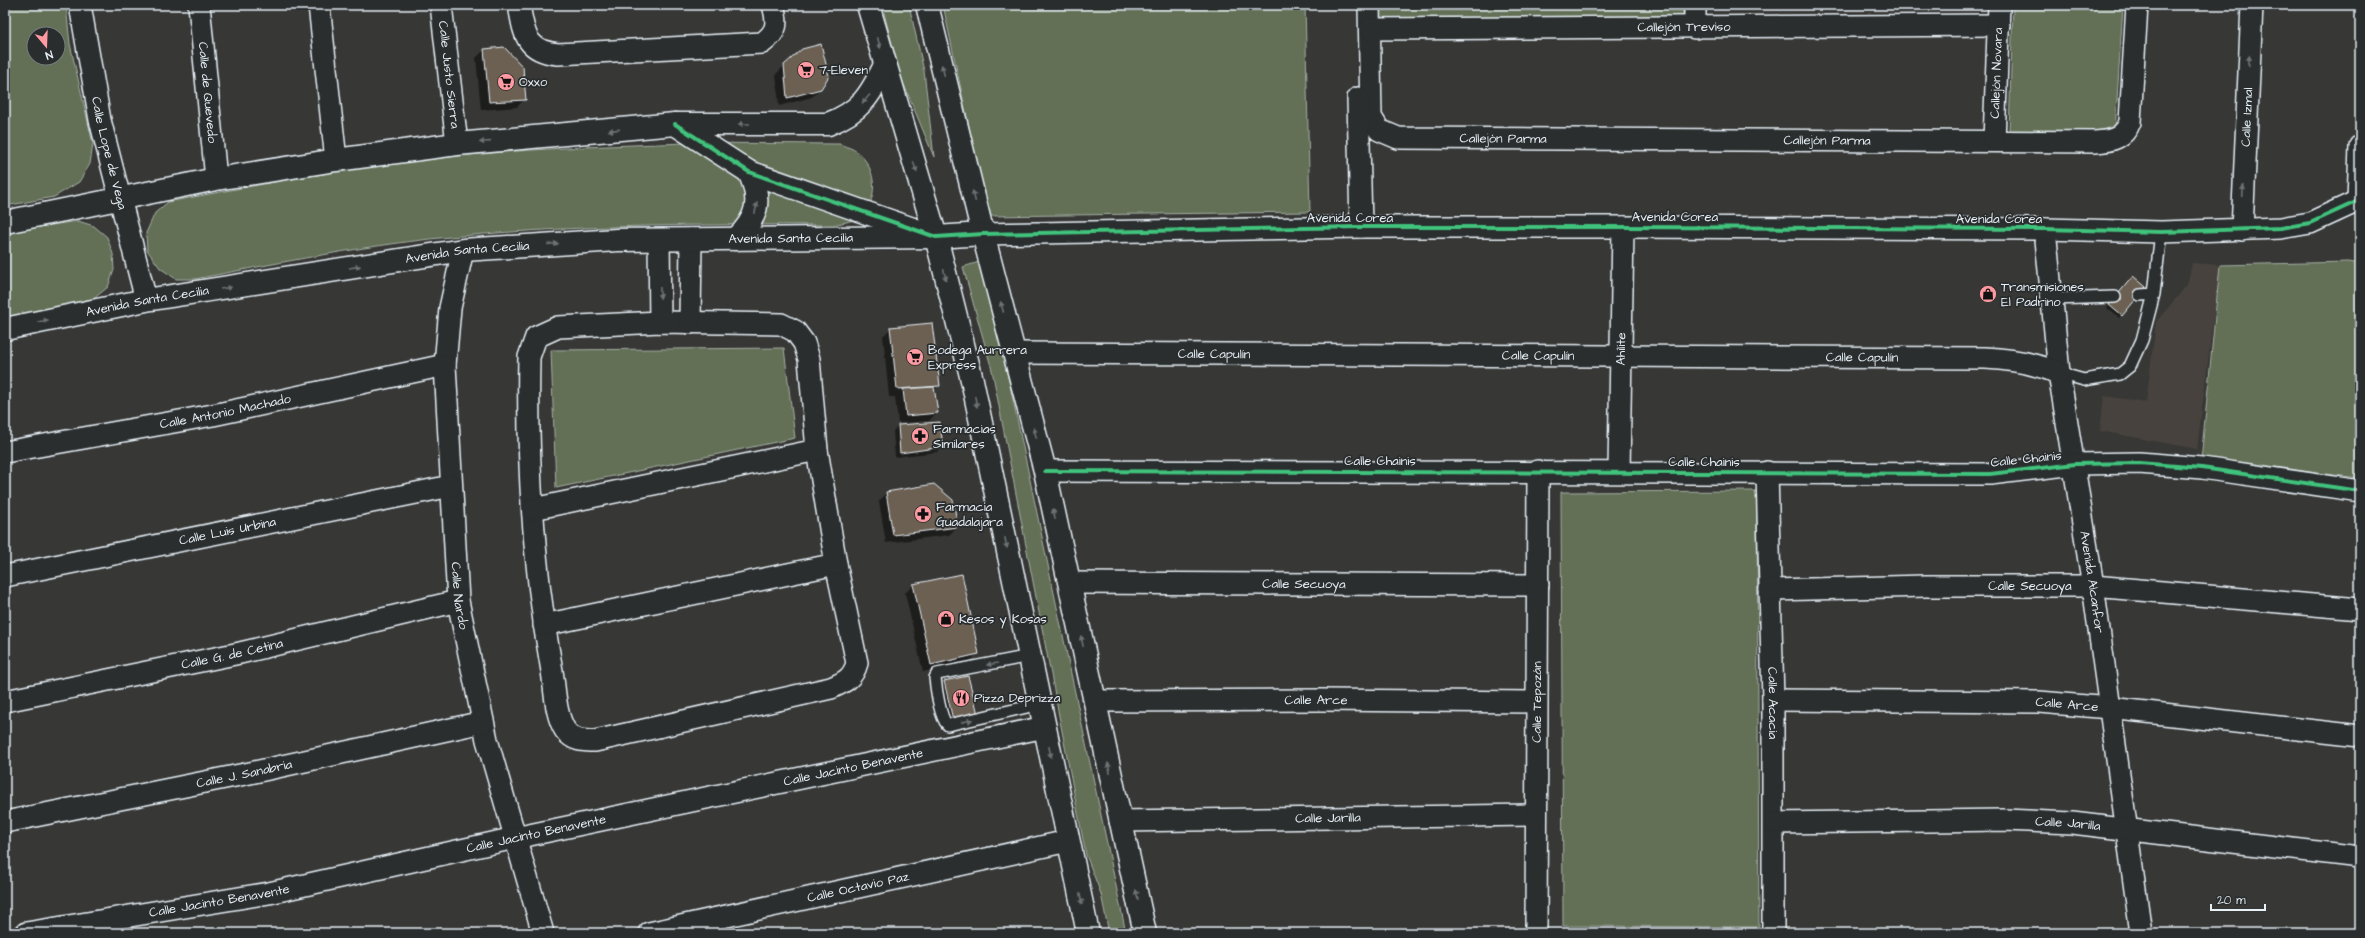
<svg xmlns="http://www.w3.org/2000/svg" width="2365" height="938" viewBox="0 0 2365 938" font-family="'Architects Daughter',sans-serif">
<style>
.built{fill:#47433e}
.green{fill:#636f56;stroke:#a6b0a7;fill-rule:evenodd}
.shadow{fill:#0007}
.building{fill:#6c6053;stroke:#e8f1f8}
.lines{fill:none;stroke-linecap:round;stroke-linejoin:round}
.lane-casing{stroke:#e8f1f8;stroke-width:14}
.street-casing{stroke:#e8f1f8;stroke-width:24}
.secondary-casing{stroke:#e8f1f8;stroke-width:25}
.lane{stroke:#2a2d2e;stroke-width:11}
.street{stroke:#2a2d2e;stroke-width:21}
.secondary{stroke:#2a2d2e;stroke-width:22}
.cycleway-casing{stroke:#2a2d2e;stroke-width:6}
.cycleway{stroke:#40c37c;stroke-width:4}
.oneway{fill:#6c7275}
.labels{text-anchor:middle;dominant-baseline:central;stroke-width:3.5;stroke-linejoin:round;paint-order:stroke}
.street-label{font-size:13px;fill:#e8f1f8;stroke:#2a2d2e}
.poi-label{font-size:13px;fill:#e8f1f8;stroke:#2a2d2e;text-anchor:start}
</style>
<rect width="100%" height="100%" fill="#373735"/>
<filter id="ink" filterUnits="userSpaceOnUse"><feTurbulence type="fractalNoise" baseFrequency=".025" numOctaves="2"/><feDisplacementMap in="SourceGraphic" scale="8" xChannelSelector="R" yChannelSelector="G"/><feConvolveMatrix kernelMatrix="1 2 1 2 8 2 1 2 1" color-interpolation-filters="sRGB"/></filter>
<g filter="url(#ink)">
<!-- built -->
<path class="built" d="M2192,263L2220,265L2197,449L2100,431L2104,396L2146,402L2156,322L2187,285Z"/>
<!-- green -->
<path class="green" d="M5,5H66L70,44L93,144L90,164L79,182L54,197L5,206ZM34,34H58V58H34Z
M882,5H909L924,71L934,157L900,75Z
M943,5H1305L1310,212L988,216Z
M1380,5H1683V19L1380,20Z
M2013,5H2123L2115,131L2009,133Z
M687,143L840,144C846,147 853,148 857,152C878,168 880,204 857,218C851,222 840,223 833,225C698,224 564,225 430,239C351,248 273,264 195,279H176L160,268L147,250L146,233L155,213L168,202C255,185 343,169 431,159C516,149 602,146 687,143Z
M78,221L94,226L107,237L113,254L114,270L108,287L92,300L5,320V232Z
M979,262L1009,381L1126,933H1109L1101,894L1086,855L992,370L963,267Z
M2349,262L2360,264V478L2201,460L2220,265Z
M784,348L795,438L556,488L551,350Z
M1757,491L1759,927L1563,926L1561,492Z"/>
<!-- shadow -->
<path class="shadow" d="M484,50L525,99L517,107L481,110L476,58Z
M785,65L820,89L812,97L779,106L776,74Z
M2131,279L2145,287L2119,318L2107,308Z
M891,328L938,386L934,390L937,412L929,421L898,423L895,397H889L883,336Z
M898,426L942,447L937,452L895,457L893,431Z
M887,493L957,527L949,535L886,543L879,501Z
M914,585L978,653L970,661L923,672L905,593Z
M967,677L977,714L948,725L939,688L944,682Z"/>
<!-- building -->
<path class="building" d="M821,44L829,76L821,89L787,98L784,65L802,49Z
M504,47L523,67L526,100L489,102L484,49Z
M2133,276L2146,287L2122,316L2109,305Z
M932,323L940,386L897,389L890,327Z
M934,387L938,413L906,416L903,389Z
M940,422L943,447L900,453L898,425Z
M934,484L953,500L958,527L893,535L886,492Z
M962,574L979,654L931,665L913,584Z
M968,676L978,714L953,720L944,681Z"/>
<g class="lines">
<defs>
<path id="lane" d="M2140,295L2154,294L2161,232
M2052,299L2115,297
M2059,373L2084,380L2120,374L2130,366L2142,340L2154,294
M1030,656L937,674L935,678C936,687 940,720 948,725L1040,704"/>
<g id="street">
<path id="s1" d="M80,5L100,120L146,300"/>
<path id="s2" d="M199,5L216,179"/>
<path d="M319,5L336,160"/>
<path id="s3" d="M441,5L457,144"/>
<path d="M519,5C524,33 525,51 558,54L762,43C778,32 778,23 773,5"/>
<path id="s4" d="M1369,5L1371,117L1379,130L1398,138L2095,142C2112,141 2124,138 2130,122L2137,5"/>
<path d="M1695,28V5"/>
<path id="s5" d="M1370,29L1999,25"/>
<path d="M1358,98L1361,227"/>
<path id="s6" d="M1994,141L1999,5"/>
<path d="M2358,200L2360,146"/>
<path id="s7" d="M2045,229L2059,373L2093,586L2141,933"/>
<path id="s8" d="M2242,230L2252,5"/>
<path d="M983,234L1361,227H1623L2045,229L2161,232L2281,228L2310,223L2360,200"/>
<path d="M659,240L660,322"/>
<path id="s9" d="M463,250L450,308L445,365L458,601L487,740L543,933"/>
<path d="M660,322L781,324L795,331L804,343L809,359L817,450L836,564L857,663C853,678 845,682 831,688L595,741C583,741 573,741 565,730C555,714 555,689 552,671C533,568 527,462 529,357L536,337L558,327Z"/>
<path d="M690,323L691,239"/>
<path id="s10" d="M1014,353L1985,358C2012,359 2034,363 2059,373"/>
<path id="s11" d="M5,452L213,415L445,365"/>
<path d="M1045,471L1990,474L2075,464L2139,463L2202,468L2360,491"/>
<path id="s12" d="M1619,471L1623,227"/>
<path id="s13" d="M1767,472L1773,700V933"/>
<path d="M533,509L817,450"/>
<path id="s14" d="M5,576L451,486"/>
<path id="s15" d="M1070,583L1538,585"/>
<path id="s16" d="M1770,590L1925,586H2093L2360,609"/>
<path d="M544,625L836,564"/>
<path id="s17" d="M1773,700L2039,702L2110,708L2360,736"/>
<path id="s18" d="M5,701L240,653L458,601"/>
<path id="s19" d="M1096,701L1322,700L1536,702"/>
<path id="s20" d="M1120,821L1536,815"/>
<path id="s21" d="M5,822L250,773L483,722"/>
<path id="s22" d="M1774,823L2005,820L2072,823L2360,857"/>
<path id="s23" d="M26,933L269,893L515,838L1045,727"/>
<path id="s24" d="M649,933L1068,841"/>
<path id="s25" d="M1536,933L1538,471"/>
</g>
<g id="secondary">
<path d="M868,5L936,237L972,380L1088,933"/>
<path d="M927,5L983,234L1045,471L1145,933"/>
<path d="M675,124L749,172L936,237L983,234"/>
<path d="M5,222L216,179L336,160L457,144L675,124H828C861,111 870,96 885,65"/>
<path d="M736,239C758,218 762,200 749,172"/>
<path id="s26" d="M5,329L146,300L463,250L617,240L936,237"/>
</g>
</defs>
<!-- lane casing -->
<use href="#lane" class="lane-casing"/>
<!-- street casing -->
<use href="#street" class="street-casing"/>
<!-- secondary casing -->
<use href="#secondary" class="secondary-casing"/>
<!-- lane -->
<use href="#lane" class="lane"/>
<!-- street -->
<use href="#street" class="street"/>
<!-- secondary -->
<use href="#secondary" class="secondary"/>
<defs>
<path id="cycleway" d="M675,124L749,172L936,237L983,234L1361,227H1623L2045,229L2161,232L2281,228L2310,223L2360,200
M1045,471L1990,474L2075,464L2139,463L2202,468L2360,491"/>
</defs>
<!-- cycleway casing -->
<use href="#cycleway" class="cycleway-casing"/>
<!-- cycleway -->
<use href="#cycleway" class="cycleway"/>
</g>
<!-- one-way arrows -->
<defs><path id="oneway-solid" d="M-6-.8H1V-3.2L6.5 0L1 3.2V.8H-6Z"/></defs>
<g class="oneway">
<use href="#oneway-solid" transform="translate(879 43) rotate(75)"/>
<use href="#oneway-solid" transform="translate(2249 61) rotate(-87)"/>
<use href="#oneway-solid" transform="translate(943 70) rotate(-104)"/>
<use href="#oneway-solid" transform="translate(866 99) rotate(132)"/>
<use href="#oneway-solid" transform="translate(744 124) rotate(180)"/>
<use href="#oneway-solid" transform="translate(614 130) rotate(174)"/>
<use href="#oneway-solid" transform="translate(485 142) rotate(176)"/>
<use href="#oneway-solid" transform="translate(915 167) rotate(73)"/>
<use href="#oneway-solid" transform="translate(2243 191) rotate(-87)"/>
<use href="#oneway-solid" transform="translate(974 196) rotate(-104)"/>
<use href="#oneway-solid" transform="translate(756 208) rotate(-78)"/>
<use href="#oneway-solid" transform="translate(553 244) rotate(-4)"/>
<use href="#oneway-solid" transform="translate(355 267) rotate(-9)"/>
<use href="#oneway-solid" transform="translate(945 275) rotate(76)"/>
<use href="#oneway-solid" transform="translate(226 288) rotate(-9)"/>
<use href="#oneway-solid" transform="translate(660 293) rotate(89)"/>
<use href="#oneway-solid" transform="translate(1002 307) rotate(-105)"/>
<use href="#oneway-solid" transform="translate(43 321) rotate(-11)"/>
<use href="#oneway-solid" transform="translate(976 402) rotate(78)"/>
<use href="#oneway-solid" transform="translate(1035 433) rotate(-105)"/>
<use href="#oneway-solid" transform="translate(1054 514) rotate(-103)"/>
<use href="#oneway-solid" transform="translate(1006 543) rotate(78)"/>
<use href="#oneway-solid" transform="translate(1082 641) rotate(-102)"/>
<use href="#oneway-solid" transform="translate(992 664) rotate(170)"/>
<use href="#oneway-solid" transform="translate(967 721) rotate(-13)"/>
<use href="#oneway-solid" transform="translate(1050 752) rotate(79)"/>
<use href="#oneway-solid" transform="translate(1109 768) rotate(-102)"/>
<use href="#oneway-solid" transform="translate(1137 895) rotate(-103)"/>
<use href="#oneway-solid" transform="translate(1081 899) rotate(77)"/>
</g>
</g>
<!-- icons -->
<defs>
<symbol id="supermarket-disc" viewBox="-11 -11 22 22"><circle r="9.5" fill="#ff9aa2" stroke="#2a2d2e"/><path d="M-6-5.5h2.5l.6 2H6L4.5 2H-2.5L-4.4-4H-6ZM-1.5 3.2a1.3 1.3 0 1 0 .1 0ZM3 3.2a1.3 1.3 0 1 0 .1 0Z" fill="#111"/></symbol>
<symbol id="shop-disc" viewBox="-11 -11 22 22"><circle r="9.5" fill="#ff9aa2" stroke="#2a2d2e"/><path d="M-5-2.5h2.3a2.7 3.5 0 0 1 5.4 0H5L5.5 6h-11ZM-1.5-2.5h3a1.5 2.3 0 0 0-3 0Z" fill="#111"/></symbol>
<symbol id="pharmacy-disc" viewBox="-11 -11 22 22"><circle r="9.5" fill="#ff9aa2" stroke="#2a2d2e"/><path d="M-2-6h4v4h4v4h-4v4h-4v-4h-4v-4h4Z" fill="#111"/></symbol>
<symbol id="restaurant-disc" viewBox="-11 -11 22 22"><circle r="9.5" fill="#ff9aa2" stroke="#2a2d2e"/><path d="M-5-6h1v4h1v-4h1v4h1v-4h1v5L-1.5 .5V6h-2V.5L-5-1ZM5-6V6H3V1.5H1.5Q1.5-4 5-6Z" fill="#111"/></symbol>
</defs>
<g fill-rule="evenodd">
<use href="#supermarket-disc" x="796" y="60" width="20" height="20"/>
<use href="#supermarket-disc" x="496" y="72" width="20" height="20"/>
<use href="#shop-disc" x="1978" y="284" width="20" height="20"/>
<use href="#supermarket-disc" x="905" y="347" width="20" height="20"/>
<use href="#pharmacy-disc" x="910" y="426" width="20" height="20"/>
<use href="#pharmacy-disc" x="913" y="504" width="20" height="20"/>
<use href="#shop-disc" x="936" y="609" width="20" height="20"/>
<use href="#restaurant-disc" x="951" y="688" width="20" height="20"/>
</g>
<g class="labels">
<!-- street labels -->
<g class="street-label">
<text stroke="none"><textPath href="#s5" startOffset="314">Callejón Treviso</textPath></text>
<text stroke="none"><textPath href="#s6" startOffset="68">Callejón Novara</textPath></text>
<text stroke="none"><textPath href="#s3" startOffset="70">Calle Justo Sierra</textPath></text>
<text stroke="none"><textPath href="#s2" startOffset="88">Calle de Quevedo</textPath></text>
<text stroke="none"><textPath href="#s8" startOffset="113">Calle Izmal</textPath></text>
<text stroke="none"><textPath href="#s4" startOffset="253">Callejón Parma</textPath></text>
<text stroke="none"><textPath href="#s4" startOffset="577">Callejón Parma</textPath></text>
<text stroke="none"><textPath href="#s1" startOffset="151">Calle Lope de Vega</textPath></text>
<text x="1675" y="217">Avenida Corea</text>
<text x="1350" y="218">Avenida Corea</text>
<text x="1999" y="219">Avenida Corea</text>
<text stroke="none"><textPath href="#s26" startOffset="793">Avenida Santa Cecilia</textPath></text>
<text stroke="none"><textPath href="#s26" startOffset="469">Avenida Santa Cecilia</textPath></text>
<text stroke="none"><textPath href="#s26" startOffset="145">Avenida Santa Cecilia</textPath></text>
<text stroke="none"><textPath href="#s12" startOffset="122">Ahilite</textPath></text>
<text stroke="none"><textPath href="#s10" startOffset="200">Calle Capulín</textPath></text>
<text stroke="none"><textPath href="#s10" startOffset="524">Calle Capulín</textPath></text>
<text stroke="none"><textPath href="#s10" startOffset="848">Calle Capulín</textPath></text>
<text stroke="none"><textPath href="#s11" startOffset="224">Calle Antonio Machado</textPath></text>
<text transform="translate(2026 459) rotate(-6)">Calle Chainis</text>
<text x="1380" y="461">Calle Chainis</text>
<text x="1704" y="462">Calle Chainis</text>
<text stroke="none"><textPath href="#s14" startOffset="227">Calle Luis Urbina</textPath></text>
<text stroke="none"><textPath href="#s7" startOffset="356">Avenida Alcanfor</textPath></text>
<text stroke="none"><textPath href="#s15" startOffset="234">Calle Secuoya</textPath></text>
<text stroke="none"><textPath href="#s16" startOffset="260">Calle Secuoya</textPath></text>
<text stroke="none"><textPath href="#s9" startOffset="348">Calle Nardo</textPath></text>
<text stroke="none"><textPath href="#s18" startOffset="232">Calle G. de Cetina</textPath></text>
<text stroke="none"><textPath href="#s19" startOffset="220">Calle Arce</textPath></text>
<text stroke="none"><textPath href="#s25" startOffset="231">Calle Tepozán</textPath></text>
<text stroke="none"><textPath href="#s13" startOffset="231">Calle Acacia</textPath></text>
<text stroke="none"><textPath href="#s17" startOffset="294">Calle Arce</textPath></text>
<text stroke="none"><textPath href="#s23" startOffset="844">Calle Jacinto Benavente</textPath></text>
<text stroke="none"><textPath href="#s21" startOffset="244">Calle J. Sanabria</textPath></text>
<text stroke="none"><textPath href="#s20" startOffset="208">Calle Jarilla</textPath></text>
<text stroke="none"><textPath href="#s22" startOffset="294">Calle Jarilla</textPath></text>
<text stroke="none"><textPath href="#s23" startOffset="520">Calle Jacinto Benavente</textPath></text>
<text stroke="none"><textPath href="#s24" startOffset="214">Calle Octavio Paz</textPath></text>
<text stroke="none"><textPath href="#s23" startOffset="196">Calle Jacinto Benavente</textPath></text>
</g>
<!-- poi labels -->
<g class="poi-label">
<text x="819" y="70">7-Eleven</text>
<text x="519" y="82">Oxxo</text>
<text x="2001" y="287">Transmisiones<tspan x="2001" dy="15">El Padrino</tspan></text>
<text x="928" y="350">Bodega Aurrera<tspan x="928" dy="15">Express</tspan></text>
<text x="933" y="429">Farmacias<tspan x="933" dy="15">Similares</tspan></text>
<text x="936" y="507">Farmacia<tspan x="936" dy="15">Guadalajara</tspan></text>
<text x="959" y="619">Kesos y Kosas</text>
<text x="974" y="698">Pizza Deprizza</text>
</g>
</g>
<!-- margin -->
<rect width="2365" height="938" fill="none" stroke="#2a2d2e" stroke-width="20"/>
<rect x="10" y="10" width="2345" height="918" fill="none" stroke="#e8f1f8" stroke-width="1.5" filter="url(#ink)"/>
<!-- north arrow -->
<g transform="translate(46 46) rotate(161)"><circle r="19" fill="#2a2d2e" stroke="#767b7f"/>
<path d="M0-3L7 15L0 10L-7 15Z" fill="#ff9aa2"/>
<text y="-6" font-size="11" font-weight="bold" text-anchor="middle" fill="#e8f1f8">N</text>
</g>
<!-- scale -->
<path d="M2211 904v6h54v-6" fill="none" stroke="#e8f1f8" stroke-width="2"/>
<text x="2217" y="904" font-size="12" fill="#e8f1f8" stroke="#2a2d2e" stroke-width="3" paint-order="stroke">20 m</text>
</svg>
